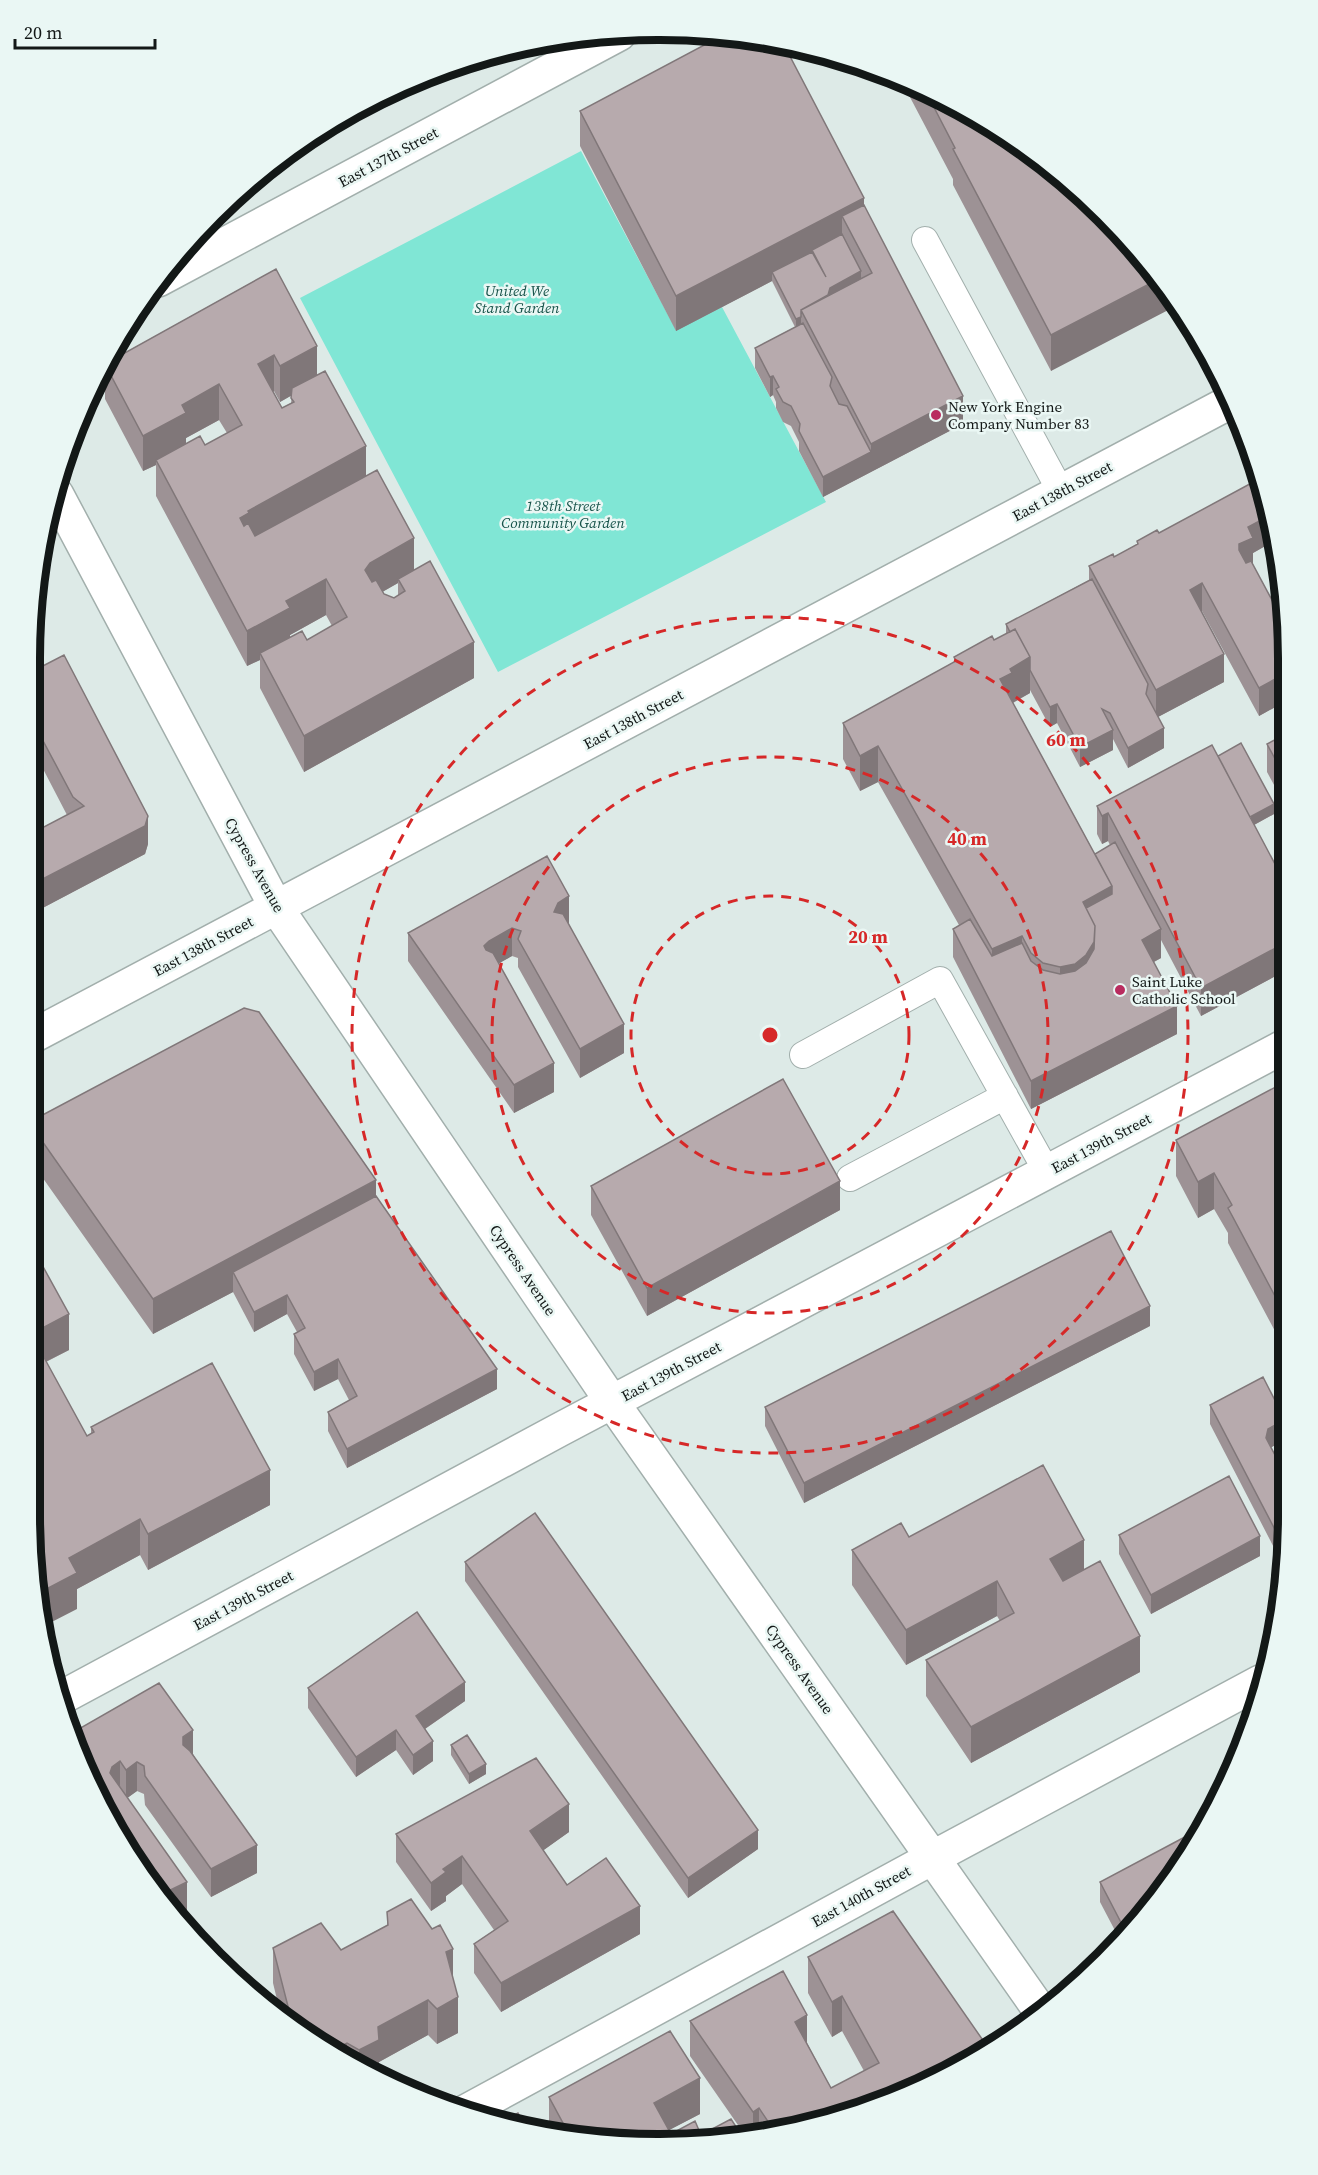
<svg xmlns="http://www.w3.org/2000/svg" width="1318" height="2175" viewBox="0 0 1318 2175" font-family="'Source Serif 4',serif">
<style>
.green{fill:#80e6d5}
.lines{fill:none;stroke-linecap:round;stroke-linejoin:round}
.lane-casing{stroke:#a2afac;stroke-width:28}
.street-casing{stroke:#a2afac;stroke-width:36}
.secondary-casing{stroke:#a2afac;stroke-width:36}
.lane{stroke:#fff;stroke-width:26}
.street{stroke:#fff;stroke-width:33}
.secondary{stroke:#fff;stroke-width:33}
.wall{fill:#9d9295;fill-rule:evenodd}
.shaded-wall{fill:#807779}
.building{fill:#b7aaad;stroke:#807779;stroke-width:1.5}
.ring{fill:none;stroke:#d62828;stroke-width:3;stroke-dasharray:10 8}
.poi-dot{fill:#b92c5f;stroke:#eaf7f4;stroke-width:2}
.labels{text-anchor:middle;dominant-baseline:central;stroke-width:5;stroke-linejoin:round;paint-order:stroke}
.street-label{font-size:15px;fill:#131817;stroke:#eaf7f4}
.park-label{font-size:15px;font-style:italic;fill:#17534a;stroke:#eaf7f4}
.poi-label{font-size:15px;fill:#131817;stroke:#eaf7f4;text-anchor:start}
.rim{fill:none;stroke:#131817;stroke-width:8}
.centre{fill:#d62828;stroke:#eaf7f4;stroke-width:3}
.ring-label{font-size:18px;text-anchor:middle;font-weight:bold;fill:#d62828;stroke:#eaf7f4;stroke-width:5;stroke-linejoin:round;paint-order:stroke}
</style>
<rect width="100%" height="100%" fill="#ddeae7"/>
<!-- green -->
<path class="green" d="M581,151L676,330L722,307L826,502L498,672L300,298Z"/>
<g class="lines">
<defs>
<path id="lane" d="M925,240L1061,492
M803,1055L940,980L1047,1172
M850,1178L1005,1096"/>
<path id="street" d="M158,280L619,34
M57,495L276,907L612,1402L1041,2012
M59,1699L559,1430L1285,1046
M463,2113L932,1858L1260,1682"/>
<path id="secondary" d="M35,1035L1230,402"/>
</defs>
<!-- lane casing -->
<use href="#lane" class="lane-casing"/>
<!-- street casing -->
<use href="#street" class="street-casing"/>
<!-- secondary casing -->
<use href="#secondary" class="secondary-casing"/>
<!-- lane -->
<use href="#lane" class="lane"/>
<!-- street -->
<use href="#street" class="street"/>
<!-- secondary -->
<use href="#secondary" class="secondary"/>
</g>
<!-- wall -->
<path class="wall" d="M902,82L937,95L1132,245L1051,371L953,185V179Z
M580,111L864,205L963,424L823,497L799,451V442L791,426L783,422L776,408V402L773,395L770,397L755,368V348L795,327L772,281L676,331L580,146Z
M276,269L317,375L366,476L414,570L474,678L304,772L260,688V660L247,666L156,496V465L143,471L105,399V372L112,360ZM274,391L280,402L292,395L291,403L282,408L273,392ZM219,420L227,433L205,445L186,444V438ZM398,583V595L394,598L384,594L382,592ZM326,615L332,626L307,640L290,637V635Z
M1259,479L1273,548L1270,550L1267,545L1253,553V565L1273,602V576L1278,573L1287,618L1286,701L1259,716L1202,611L1201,612L1224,682L1158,717L1164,748L1128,768L1113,739V750L1080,767L1057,723L1050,727L1030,690V693L1013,703L1095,854L1110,845L1108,841L1102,844L1097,834V806L1218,756L1274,814L1254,825L1286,885L1285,971L1201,1016L1161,940V958L1154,962L1177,1034L1031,1109L953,957V929L959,925L878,782L860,791L843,759V723L954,662V657L994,640L1006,634V624L1089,580V566L1114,557L1137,544V541L1159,533Z
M35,670L148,844L145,854L35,912V814L36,824L44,827L67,815L41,765Z
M1286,734V807L1267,772V744Z
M569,925L624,1053L580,1078L518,967V958L512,956L498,963L554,1092L514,1113L408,961V933Z
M1285,1082L1284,1329L1276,1333L1228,1243V1233L1214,1209L1198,1218L1176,1176V1140Z
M35,1119L376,1196L497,1389L347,1468L328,1431V1412L349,1400L338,1379L314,1391L294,1354V1334L297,1332L287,1314L254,1332L233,1292L153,1334L35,1167Z
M591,1186L840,1210L647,1316L591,1215Z
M35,1252L69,1350L46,1362L87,1436L91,1434V1427L270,1505L148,1570L140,1555L77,1589V1609L35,1598Z
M1150,1326L804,1503L765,1426V1407Z
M1210,1405L1283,1441L1271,1447L1283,1470V1565L1210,1424Z
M1119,1535L1260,1556L1151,1614L1119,1554Z
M909,1537L1084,1570L1140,1672L971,1763L926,1696V1660L1000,1621L997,1616L906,1665L852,1585V1550Z
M465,1562L758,1849L688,1898L465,1581Z
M308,1688L465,1701L425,1729L433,1761L413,1775L396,1750L356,1777L308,1708Z
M70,1734L193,1754L257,1873L211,1897L145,1805L144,1794L137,1791L127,1798L187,1910Z
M451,1745L486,1774L469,1784L451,1755Z
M569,1832L543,1850L567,1885L640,1934L501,2012L474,1973V1944L494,1930L462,1884L446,1896V1901L431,1911L396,1862V1834Z
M1100,1882L1158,1899L1121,1942L1100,1902Z
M387,1912L453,1979L458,2033L437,2044L428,2035L379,2062V2073L309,2039L281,2016L273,1983V1948L341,1950L387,1925Z
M808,1957L989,2049L861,2112L747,2138L690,2056V2021L807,2043L831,2088L864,2071L842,2031L832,2037L808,1993Z
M549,2097L700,2114L669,2130L671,2134L701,2135L659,2145L550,2134L549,2132Z"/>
<!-- shaded-wall -->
<path class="shaded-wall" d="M864,198V233L842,216V245L812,250V260L772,272V281L676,331V296Z
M861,271V281L808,323L830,288Z
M1157,280L1176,306L1051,371V335Z
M801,317V327L796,329V319Z
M317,346V381L280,402V366Z
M274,355V391L258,400V364Z
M773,376V395L770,397V377Z
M219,384V420L186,438V448L156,460V465L143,471V436L182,405Z
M963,396V424L823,497V477L871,452V444Z
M366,446V481L249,548L240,518L248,511Z
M1267,517V545L1253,553V566L1239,572V544L1248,527Z
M1270,533L1273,548L1270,550Z
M414,538V574L398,579V583L370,599L365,570L370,563Z
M326,579V615L290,635V644L260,653V660L247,666V631L286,601Z
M1202,583V611L1190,618V590Z
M43,616V644L35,649V620Z
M474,642V678L304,772V736Z
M1224,654V682L1156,718V690Z
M1030,657V693L1012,703L1000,679L1010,669Z
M1286,673V701L1259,716V688Z
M1057,704V723L1050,727V707Z
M40,724V753L35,755V727Z
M1164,728V748L1128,768V748Z
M1113,730V750L1080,767V747Z
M878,746V782L860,791V756Z
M1274,804V814L1243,831V820Z
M1108,813V841L1102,844V816Z
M148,816V844L145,854L35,912V883Z
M1112,886V922L1095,962L1060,1003V967L1083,902Z
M569,896V924L554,912L558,903Z
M512,928V956L489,969L484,946L489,941Z
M1161,929V958L1142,968V940Z
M1022,936V972L992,985V949Z
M1285,943V971L1201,1016V988Z
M1177,1006V1034L1031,1109V1081Z
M624,1024V1053L580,1078V1049Z
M554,1063V1092L514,1113V1085Z
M1285,1140L1284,1175L1277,1179V1144Z
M1214,1173V1209L1198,1218V1182Z
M376,1180V1216L233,1272V1292L153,1334V1299Z
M840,1181V1210L647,1316V1288Z
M1284,1293V1329L1276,1333V1298Z
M287,1295V1314L254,1332V1312Z
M1150,1306V1326L804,1503V1483Z
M69,1314V1350L35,1367V1332Z
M338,1359V1379L314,1391V1372Z
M497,1369V1389L347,1468V1449Z
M1283,1421V1441L1268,1449L1266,1438L1268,1429Z
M270,1470V1505L148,1570V1534Z
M140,1519V1555L77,1589V1609L42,1627L35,1595L69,1558Z
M1260,1536V1556L1151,1614V1595Z
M1084,1540V1576L1050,1594V1559Z
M997,1581V1616L906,1665V1630Z
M1140,1636V1672L971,1763V1727Z
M465,1682V1701L416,1735V1716Z
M193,1730V1758L183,1765V1737Z
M396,1730V1750L356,1777V1757Z
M433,1741V1761L413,1775V1755Z
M120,1761V1790L110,1773L112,1767Z
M137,1762V1791L126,1799V1770Z
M486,1764V1774L469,1784V1774Z
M569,1804V1832L530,1860V1831Z
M758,1830V1849L688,1898V1878Z
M257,1845V1873L211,1897V1869Z
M462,1856V1884L446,1896V1901L431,1911V1883L443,1869Z
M187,1882V1910L175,1916L158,1896Z
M640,1906V1934L501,2012V1983Z
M453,1949V1984L446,1952Z
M842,1996V2031L832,2037V2002Z
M458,1997V2033L437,2044V2009Z
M428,2000V2035L379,2062V2073L359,2063V2050L378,2027Z
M807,2015V2051L795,2022Z
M347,2043V2058L333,2050Z
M700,2078V2114L654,2138V2103Z
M759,2108V2135L753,2137V2112Z"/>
<!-- building -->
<path class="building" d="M723,35L784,45L864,198L676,296L580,111Z
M925,90L937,95L1042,160L1132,245L1157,280L1051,335L953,149L955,148Z
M864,205L963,396L871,444L801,310L872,273L842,216Z
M842,234L861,271L830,288L828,295L801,310V317L796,319L772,272L812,252L826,277L812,250Z
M276,269L317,346L280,366L274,355L258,364L282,408L294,402L291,398L292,388L325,371L366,446L248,511L249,513L240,518L244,526L248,523L255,536L377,470L414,538L370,563L365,570L372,582L376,580L384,594L394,598L405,591L398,579L430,561L474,642L304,736L260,653L302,631L307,640L347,617L326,579L286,601L290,608L247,631L156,460L200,436L205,445L242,425L219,384L182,405L186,413L143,436L107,368L112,360Z
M803,323L832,377L830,386L839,404L847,406L871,452L823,477L799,431L800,424L791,406L783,402L776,389L779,387L773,376L770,377L755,348Z
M1259,479L1267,517L1248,527L1253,538L1239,544V550L1246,563L1251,561L1287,628L1286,673L1259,688L1202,583L1190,590L1224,654L1156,690L1089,566L1113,554L1114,557L1138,544L1137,541L1157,530L1159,533Z
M1278,573L1281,591L1273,576Z
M1092,579L1148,684L1146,694L1164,728L1128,748L1110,713L1102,709L1113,730L1080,747L1057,704L1050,707L1030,670V657L1015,629L1010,632L1006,624Z
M35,601L43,616L35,620Z
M1015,629L1030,657L1010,669L1012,673L1000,679L1112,886L1083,902L1095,926L1094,942L1086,955L1075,964L1060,967L1043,963L1031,953L1022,936L992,949L878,746L860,756L843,723L956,661L954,657L992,636L994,640Z
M64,655L148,816L145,826L35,883V814L36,824L44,827L84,806L73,797L41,737L40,724L35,727V670Z
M1286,734V779L1267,744Z
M1241,743L1274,804L1250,817L1218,756Z
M1212,745L1286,885L1285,943L1201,988L1108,813L1102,816L1097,806Z
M1115,842L1161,929L1142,940L1177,1006L1031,1081L953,929L970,919L992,956L1022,943L1031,961L1043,970L1060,974L1075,971L1086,963L1094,949L1095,926L1086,908L1112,894V886L1095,854Z
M547,856L569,896L558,903L554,912L563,914L624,1024L580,1049L518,939L521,931L512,928L489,941L484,946L486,950L493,953L554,1063L514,1085L408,933Z
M244,1008L259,1012L376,1180L153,1299L35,1131V1119Z
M783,1079L840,1181L647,1288L591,1186Z
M1285,1082V1140L1277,1144V1149L1283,1160L1284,1159V1293L1276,1298L1228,1208L1232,1205L1214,1173L1198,1182L1176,1140Z
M376,1196L497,1369L347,1449L328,1412L357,1396L338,1359L314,1372L294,1334L305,1328L287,1295L254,1312L233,1272Z
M1111,1231L1150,1306L804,1483L765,1407Z
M35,1252L69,1314L35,1332Z
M35,1341L87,1436L94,1432L91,1427L212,1363L270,1470L148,1534L140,1519L69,1558L77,1573L35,1595V1477L37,1476L35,1473Z
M1263,1377L1283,1416V1421L1268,1429L1266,1438L1283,1470V1545L1210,1405Z
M1043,1465L1084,1540L1050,1559L1063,1581L1100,1561L1140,1636L971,1727L926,1660L1014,1613L997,1581L906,1630L852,1550L901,1523L909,1537Z
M1229,1476L1260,1536L1151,1595L1119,1535Z
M535,1513L758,1830L688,1878L465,1562Z
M417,1612L465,1682L416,1716L433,1741L413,1755L396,1730L356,1757L308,1688Z
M159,1683L193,1730L183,1737V1745L190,1751L257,1845L211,1869L145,1776L144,1766L137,1762L126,1770L120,1761L112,1767L110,1773L187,1882L158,1896L95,1795L70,1734Z
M467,1735L486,1764L469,1774L451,1745Z
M536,1758L569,1804L530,1831L567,1885L606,1858L640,1906L501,1983L474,1944L508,1921L462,1856L443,1869L446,1872L431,1883L396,1834Z
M1198,1830L1158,1899L1127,1934L1100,1882Z
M411,1899L432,1929L440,1925L453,1949L446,1952L458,1997L437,2009L428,2000L378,2027L379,2040L359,2050L347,2043L333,2050L309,2039L286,2020L291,2018L273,1948L321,1923L341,1950L388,1925L387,1912Z
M893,1911L989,2049L861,2112L775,2132L759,2108L753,2112L690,2021L783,1971L807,2015L795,2022L831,2088L879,2063L842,1996L832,2002L808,1957Z
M670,2031L700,2078L654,2103L671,2134L695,2121L701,2135L731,2119L744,2139L659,2145L570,2136L549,2097Z
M518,2113L528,2131L499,2123Z"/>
<!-- distance rings -->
<g class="ring">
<circle cx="770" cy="1035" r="139"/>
<circle cx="770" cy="1035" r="278"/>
<circle cx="770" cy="1035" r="418"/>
</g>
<!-- markers -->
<g class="poi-dot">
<circle cx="936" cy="415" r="6"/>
<circle cx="1120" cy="990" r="6"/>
</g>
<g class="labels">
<!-- street labels -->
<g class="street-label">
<text transform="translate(388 157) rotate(-28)">East 137th Street</text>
<text transform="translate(1062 491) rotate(-28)">East 138th Street</text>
<text transform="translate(633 719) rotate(-28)">East 138th Street</text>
<text transform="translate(255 865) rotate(61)">Cypress Avenue</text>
<text transform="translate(203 946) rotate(-28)">East 138th Street</text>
<text transform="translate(1101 1143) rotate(-28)">East 139th Street</text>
<text transform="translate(523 1270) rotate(56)">Cypress Avenue</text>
<text transform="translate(671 1371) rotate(-28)">East 139th Street</text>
<text transform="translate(243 1600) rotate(-28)">East 139th Street</text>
<text transform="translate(800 1669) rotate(55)">Cypress Avenue</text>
<text transform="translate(861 1896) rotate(-29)">East 140th Street</text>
</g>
<!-- park labels -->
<g class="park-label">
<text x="517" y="290">United We<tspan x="517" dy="17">Stand Garden</tspan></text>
<text x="563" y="505">138th Street<tspan x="563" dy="17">Community Garden</tspan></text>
</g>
<!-- poi labels -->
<g class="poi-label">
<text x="948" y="406">New York Engine<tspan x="948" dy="17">Company Number 83</tspan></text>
<text x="1132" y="981">Saint Luke<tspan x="1132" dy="17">Catholic School</tspan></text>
</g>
</g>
<!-- crop -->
<path d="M0 0H1318V2175H0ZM658 40H660A618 618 0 0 1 1278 658V1516A618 618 0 0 1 660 2134H658A618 618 0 0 1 40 1516V658A618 618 0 0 1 658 40Z" fill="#eaf7f4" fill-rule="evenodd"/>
<path class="rim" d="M658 40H660A618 618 0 0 1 1278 658V1516A618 618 0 0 1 660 2134H658A618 618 0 0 1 40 1516V658A618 618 0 0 1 658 40Z"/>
<circle cx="770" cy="1035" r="9" class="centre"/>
<g class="ring-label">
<text x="1066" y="746">60 m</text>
<text x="967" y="845">40 m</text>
<text x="868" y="943">20 m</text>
</g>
<!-- scale -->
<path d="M15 39v9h140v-9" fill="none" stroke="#131817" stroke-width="3"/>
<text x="24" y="39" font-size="18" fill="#131817" stroke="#eaf7f4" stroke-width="4.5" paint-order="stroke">20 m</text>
</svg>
